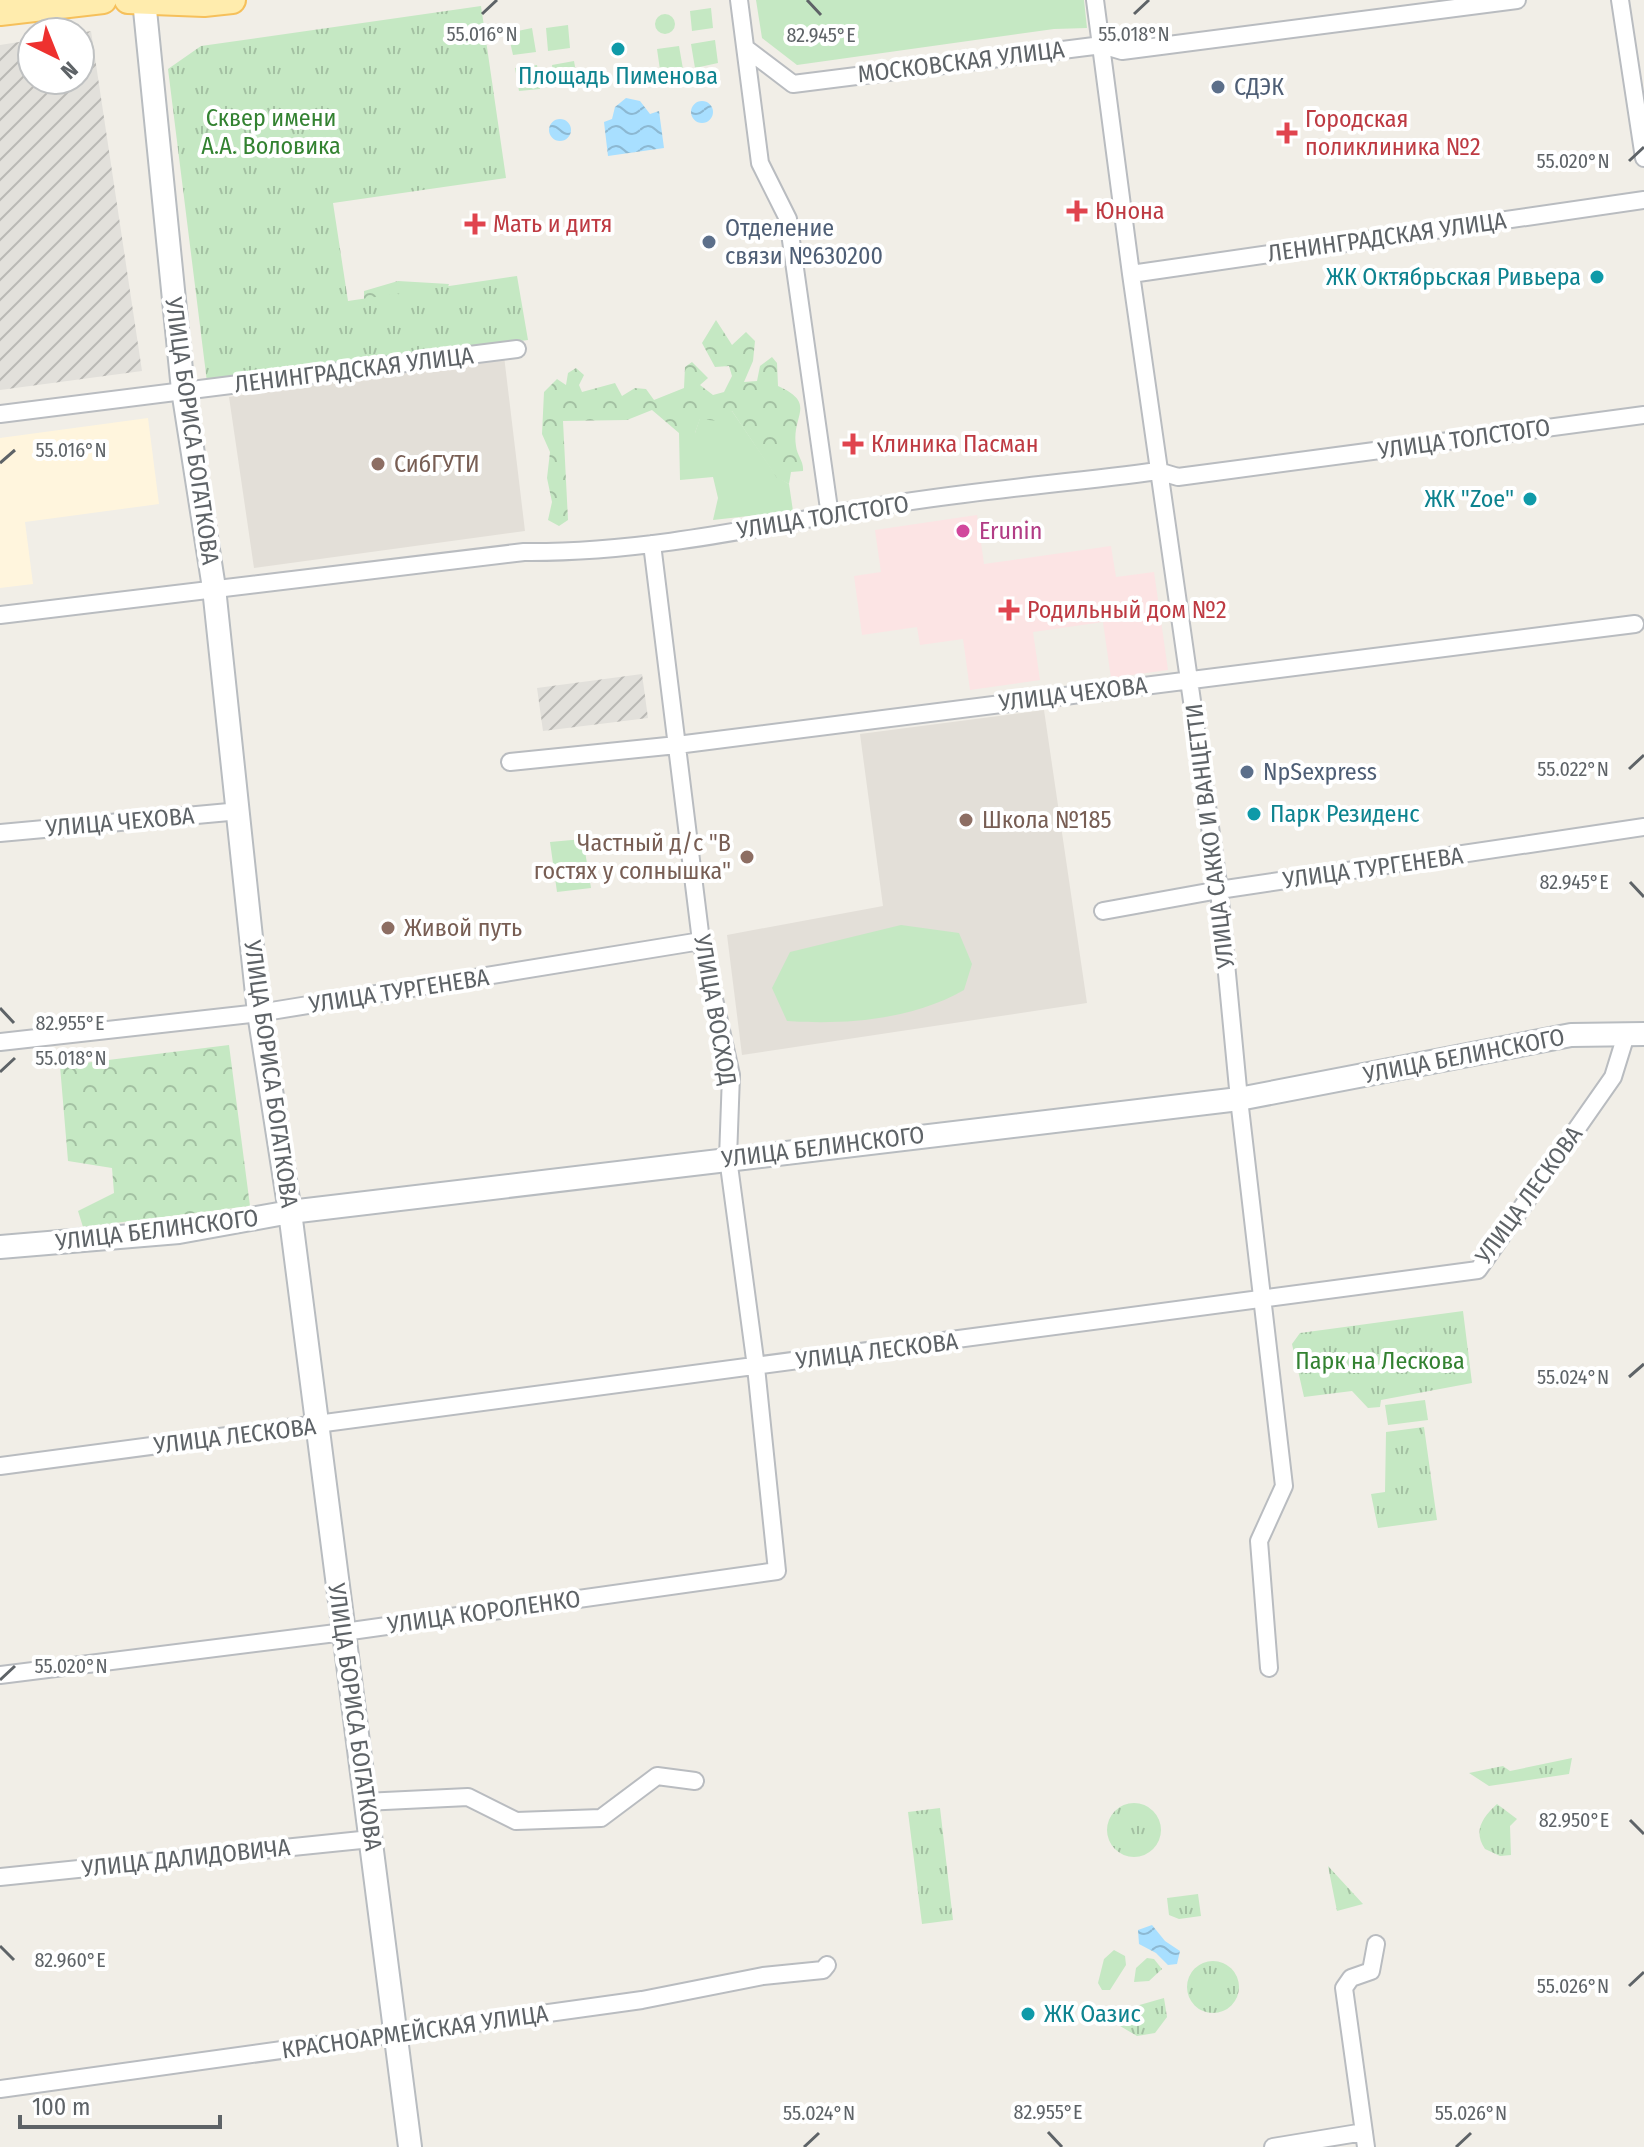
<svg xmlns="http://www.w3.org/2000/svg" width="1644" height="2147" viewBox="0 0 1644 2147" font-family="'Fira Sans Condensed',sans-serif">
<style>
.commercial{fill:#fff5dd}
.industrial{fill:url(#industrial-furrows)}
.education{fill:#e3dfd8}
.medical{fill:#fce4e4}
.green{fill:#c5e8c3}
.forest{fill:url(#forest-crowns)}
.park{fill:url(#park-tufts)}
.water{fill:url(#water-waves)}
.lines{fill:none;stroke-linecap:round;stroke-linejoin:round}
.street-casing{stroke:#b9bcc0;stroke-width:20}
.secondary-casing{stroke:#b8bcc0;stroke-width:26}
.primary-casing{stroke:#f6c05b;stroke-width:30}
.street{stroke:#fff;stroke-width:16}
.secondary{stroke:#fff;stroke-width:22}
.primary{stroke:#ffecad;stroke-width:26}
.ticks{fill:none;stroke:#5e6367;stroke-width:3}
.culture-dot{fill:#0f9aa8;stroke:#fff;stroke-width:3}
.service-dot{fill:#5c6f8a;stroke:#fff;stroke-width:3}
.health-dot{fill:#e0444e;stroke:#fff;stroke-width:3}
.education-dot{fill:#8d6e63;stroke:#fff;stroke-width:3}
.hotel-dot{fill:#d1479c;stroke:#fff;stroke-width:3}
.labels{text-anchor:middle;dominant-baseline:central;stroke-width:8;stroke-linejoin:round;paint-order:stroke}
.street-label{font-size:24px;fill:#5e6367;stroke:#fff}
.culture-label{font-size:24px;fill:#0d838f;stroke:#fff;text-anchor:end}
.service-label{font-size:24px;fill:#4e5e75;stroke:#fff;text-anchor:start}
.park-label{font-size:24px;fill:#338231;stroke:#fff}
.health-label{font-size:24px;fill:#be3a42;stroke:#fff;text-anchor:start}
.education-label{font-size:24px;fill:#785e54;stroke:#fff;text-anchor:start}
.hotel-label{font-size:24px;fill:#b23c85;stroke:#fff;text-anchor:start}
.ticks-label{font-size:20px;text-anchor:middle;fill:#5e6367;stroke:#fff;stroke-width:8;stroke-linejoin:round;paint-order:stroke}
</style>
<defs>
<pattern id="industrial-furrows" width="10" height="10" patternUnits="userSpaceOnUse" patternTransform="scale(2)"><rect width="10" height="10" fill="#e2e0db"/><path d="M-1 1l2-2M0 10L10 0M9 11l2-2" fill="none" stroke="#bab9b5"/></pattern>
<pattern id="forest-crowns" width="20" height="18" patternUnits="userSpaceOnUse" patternTransform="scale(2)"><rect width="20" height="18" fill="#c5e8c3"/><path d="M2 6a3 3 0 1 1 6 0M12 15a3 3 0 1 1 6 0" fill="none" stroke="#a3c0a2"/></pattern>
<pattern id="park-tufts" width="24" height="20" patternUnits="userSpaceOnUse" patternTransform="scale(2)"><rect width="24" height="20" fill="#c5e8c3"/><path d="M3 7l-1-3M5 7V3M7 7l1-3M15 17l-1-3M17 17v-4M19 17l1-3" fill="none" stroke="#a3c0a2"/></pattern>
<pattern id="water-waves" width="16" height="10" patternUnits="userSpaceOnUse" patternTransform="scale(2)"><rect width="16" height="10" fill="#a8dfff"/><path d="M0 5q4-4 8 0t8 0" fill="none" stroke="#8cb8d2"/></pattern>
</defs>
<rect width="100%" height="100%" fill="#f1eee7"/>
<!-- commercial -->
<path class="commercial" d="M148,418L159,504L25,522L33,584L0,588V438Z"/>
<!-- industrial -->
<path class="industrial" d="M91,31L142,371L0,390V45L32,40V80H80V33Z
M642,674L648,718L543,731L537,688Z"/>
<!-- education -->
<path class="education" d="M504,356L525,531L254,568L229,397Z
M1044,710L1087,1003L742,1055L727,935L883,906L860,734Z"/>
<!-- medical -->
<path class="medical" d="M977,515L984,564L1111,546L1116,577L1154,572L1168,670L1111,678L1103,622L1033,632L1040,680L970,690L963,639L920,645L917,627L862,635L854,576L881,572L875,530Z"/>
<!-- green -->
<path class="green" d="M756,0H1084L1087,28L1054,29L797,65L762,38Z
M711,8L713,28L692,31L690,11Z
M655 24a10 10 0 1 1 20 0a10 10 0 1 1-20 0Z
M568,25L570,48L548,51L546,28Z
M532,28L536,52L513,55L508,33Z
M715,40L718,63L695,68L691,44Z
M679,46L683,69L660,70L657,49Z
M574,61L578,83L555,86L552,65Z
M537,65L540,89L519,91L515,68Z
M732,411L777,477L789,484L793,511L713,520L718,498L713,477L680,480L679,433H695L700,418Z
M583,839L591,888L557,892L550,842Z
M901,925L959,933L972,964L964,990C912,1020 845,1025 787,1021L772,988L790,952Z
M1425,1400L1428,1420L1388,1425L1385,1405Z
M1114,1950L1125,1956L1126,1965L1110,1990H1102L1098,1983L1104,1959Z"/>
<!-- forest -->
<path class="forest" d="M398,281L449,284L444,298L364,314V291Z
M716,320L732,345L746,332L755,341L753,361L744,382L757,381L760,366L772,357L777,363L778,386C818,404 791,415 796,446C797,456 804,461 803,471L791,472L789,484L777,478L732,411L718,421L700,419L695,433H679L652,410L627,420L563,421L568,520L559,526L548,520L552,502L547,478L550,452L542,434L544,392L557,379L566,385L568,373L576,368L584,375L579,385L582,392L615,383L622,396L635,388L646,389L654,400L684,388L685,367L692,362L708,378L700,385L713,395L724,392L732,376L729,366L715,367L702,343Z
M229,1045L250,1206L83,1227L78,1211L114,1193L112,1168L68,1161L60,1066Z"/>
<!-- park -->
<path class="park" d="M481,6L506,178L333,203L348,301L517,276L528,340L207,382L168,69L201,46Z
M1463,1311L1472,1383L1381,1400L1380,1407L1368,1408L1352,1391L1304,1397L1292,1344L1300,1333Z
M1424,1427L1437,1520L1378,1528L1371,1494L1385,1492L1386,1432Z
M1572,1758L1569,1774L1489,1786L1469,1773L1503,1766L1510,1771Z
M1107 1830a27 27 0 1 1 54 0a27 27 0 1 1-54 0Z
M1497,1804L1517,1819L1510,1826L1511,1855L1500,1856L1485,1849C1473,1831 1482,1818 1497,1804Z
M940,1808L953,1920L922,1924L908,1812Z
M1328,1866L1363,1904L1337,1911Z
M1198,1894L1201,1916L1179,1919L1169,1915L1167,1898Z
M1147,1958L1154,1959L1162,1969L1149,1981L1134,1982L1136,1968Z
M1187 1987a26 26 0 1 1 52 0a26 26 0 1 1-52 0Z
M1164,1998L1167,2017L1155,2033L1137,2036L1120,2026L1116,2008H1129Z"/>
<!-- water -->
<path class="water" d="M626,98L640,101L650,114L659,111L664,148L608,156L604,122L612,119L615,107Z
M691 112a11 11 0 1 1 22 0a11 11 0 1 1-22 0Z
M549 130a11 11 0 1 1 22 0a11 11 0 1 1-22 0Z
M1152,1925L1165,1941L1180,1951L1177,1964L1168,1965L1156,1953L1139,1944L1138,1930Z"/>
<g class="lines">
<defs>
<path id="street" d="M739,0L760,163L788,219L830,516
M1095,0L1131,274L1219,890L1239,1099L1284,1486L1259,1541L1269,1668
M1620,0L1644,158
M748,50L793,84L1102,45L1122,51L1517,0
M1131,274L1644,200
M0,414L517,349
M0,615L524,552C640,553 755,528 868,508C964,491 1062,484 1158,471L1178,477L1644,415
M510,762L677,745L1635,624
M0,833L240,811
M1103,911L1219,890L1644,827
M0,1042L259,1013L701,941
M0,1466L1478,1270L1613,1077L1626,1035
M0,1675L344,1632L777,1571L756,1367L728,1158L731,1075L701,941L652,544
M364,1802L468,1797L516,1821L601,1818L657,1776L695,1781
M0,1877L371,1839
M0,2089L642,2000L763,1976L823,1970L827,1965
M1273,2147L1364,2132
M1366,2147L1344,1988L1351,1978L1371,1971L1376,1944"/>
<path id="secondary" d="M144,0L183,390L214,588L259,1013L290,1212L410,2147
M0,1247L179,1232L290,1212L1239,1099L1571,1035L1644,1034"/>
<path id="primary" d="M128,0L204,3L232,0
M0,12L103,0"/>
</defs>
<!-- street casing -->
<use href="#street" class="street-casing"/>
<!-- secondary casing -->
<use href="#secondary" class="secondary-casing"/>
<!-- primary casing -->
<use href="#primary" class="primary-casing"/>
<!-- street -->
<use href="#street" class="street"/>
<!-- secondary -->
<use href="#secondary" class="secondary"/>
<!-- primary -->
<use href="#primary" class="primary"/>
</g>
<!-- ticks -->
<path class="ticks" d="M807,0L821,15M482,14L497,0M1134,14L1149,0M1629,161L1644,147M0,463L15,450M1629,769L1644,755M1630,882L1644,897M0,1008L14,1023M0,1072L15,1058M1629,1377L1644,1364M0,1680L15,1666M1630,1820L1644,1834M0,1946L14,1960M1629,1986L1644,1972M1048,2132L1062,2147M804,2147L819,2133M1456,2147L1471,2133"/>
<!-- markers -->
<g class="culture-dot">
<circle cx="618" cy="49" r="8"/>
<circle cx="1597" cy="277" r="8"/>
<circle cx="1530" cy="499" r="8"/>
<circle cx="1254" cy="814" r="8"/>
<circle cx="1028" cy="2014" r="8"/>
</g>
<g class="service-dot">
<circle cx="1218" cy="87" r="8"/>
<circle cx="709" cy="242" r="8"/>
<circle cx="1247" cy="772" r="8"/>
</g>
<g class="health-dot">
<path d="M1283 121h8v8h8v8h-8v8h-8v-8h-8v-8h8z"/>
<path d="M1073 199h8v8h8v8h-8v8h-8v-8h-8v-8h8z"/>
<path d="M471 212h8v8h8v8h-8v8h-8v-8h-8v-8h8z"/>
<path d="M849 432h8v8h8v8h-8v8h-8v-8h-8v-8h8z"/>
<path d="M1005 598h8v8h8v8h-8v8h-8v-8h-8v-8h8z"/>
</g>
<g class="education-dot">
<circle cx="378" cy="464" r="8"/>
<circle cx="966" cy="820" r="8"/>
<circle cx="747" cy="857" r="8"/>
<circle cx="388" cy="928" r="8"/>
</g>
<circle class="hotel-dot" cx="963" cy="531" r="8"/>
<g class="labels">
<!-- street labels -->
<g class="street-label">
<text transform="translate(961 62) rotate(-7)">МОСКОВСКАЯ УЛИЦА</text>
<text transform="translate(1387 237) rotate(-8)">ЛЕНИНГРАДСКАЯ УЛИЦА</text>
<text transform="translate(354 370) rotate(-7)">ЛЕНИНГРАДСКАЯ УЛИЦА</text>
<text transform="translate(192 431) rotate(82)">УЛИЦА БОРИСА БОГАТКОВА</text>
<text transform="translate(1464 439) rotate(-8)">УЛИЦА ТОЛСТОГО</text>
<text transform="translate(823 517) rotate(-9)">УЛИЦА ТОЛСТОГО</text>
<text transform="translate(1073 694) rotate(-7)">УЛИЦА ЧЕХОВА</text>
<text transform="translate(120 822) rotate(-5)">УЛИЦА ЧЕХОВА</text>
<text transform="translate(1210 836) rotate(-97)">УЛИЦА САККО И ВАНЦЕТТИ</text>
<text transform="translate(1373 868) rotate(-8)">УЛИЦА ТУРГЕНЕВА</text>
<text transform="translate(399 991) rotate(-9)">УЛИЦА ТУРГЕНЕВА</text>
<text transform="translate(715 1010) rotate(80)">УЛИЦА ВОСХОД</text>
<text transform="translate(1464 1056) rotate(-11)">УЛИЦА БЕЛИНСКОГО</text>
<text transform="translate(271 1074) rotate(82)">УЛИЦА БОРИСА БОГАТКОВА</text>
<text transform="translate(823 1147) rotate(-7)">УЛИЦА БЕЛИНСКОГО</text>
<text transform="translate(1529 1195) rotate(-54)">УЛИЦА ЛЕСКОВА</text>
<text transform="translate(157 1230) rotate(-7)">УЛИЦА БЕЛИНСКОГО</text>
<text transform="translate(877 1351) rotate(-7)">УЛИЦА ЛЕСКОВА</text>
<text transform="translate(235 1436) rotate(-7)">УЛИЦА ЛЕСКОВА</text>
<text transform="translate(484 1612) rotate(-8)">УЛИЦА КОРОЛЕНКО</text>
<text transform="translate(355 1717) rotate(82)">УЛИЦА БОРИСА БОГАТКОВА</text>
<text transform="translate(186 1858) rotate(-6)">УЛИЦА ДАЛИДОВИЧА</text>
<text transform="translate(415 2032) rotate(-8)">КРАСНОАРМЕЙСКАЯ УЛИЦА</text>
</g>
<!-- culture labels -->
<g class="culture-label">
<text x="618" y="76" text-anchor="middle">Площадь Пименова</text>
<text x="1581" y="277">ЖК Октябрьская Ривьера</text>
<text x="1514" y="499">ЖК "Zoe"</text>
<text x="1270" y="814" text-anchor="start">Парк Резиденс</text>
<text x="1044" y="2014" text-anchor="start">ЖК Оазис</text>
</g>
<!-- service labels -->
<g class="service-label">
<text x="1234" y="87">СДЭК</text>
<text x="725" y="228">Отделение<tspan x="725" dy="28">связи №630200</tspan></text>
<text x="1263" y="772">NpSexpress</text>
</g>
<!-- park labels -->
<g class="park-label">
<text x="271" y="118">Cквер имени<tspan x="271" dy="28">А.А. Воловика</tspan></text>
<text x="1380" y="1361">Парк на Лескова</text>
</g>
<!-- health labels -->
<g class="health-label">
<text x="1305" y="119">Городская<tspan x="1305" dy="28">поликлиника №2</tspan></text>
<text x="1095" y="211">Юнона</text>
<text x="493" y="224">Мать и дитя</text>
<text x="871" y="444">Клиника Пасман</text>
<text x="1027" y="610">Родильный дом №2</text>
</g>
<!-- education labels -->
<g class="education-label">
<text x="394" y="464">СибГУТИ</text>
<text x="982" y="820">Школа №185</text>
<text x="731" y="843" text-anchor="end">Частный д/c "В<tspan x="731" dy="28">гостях у солнышка"</tspan></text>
<text x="404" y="928">Живой путь</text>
</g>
<!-- hotel labels -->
<g class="hotel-label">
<text x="979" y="531">Erunin</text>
</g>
</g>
<g class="ticks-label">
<text x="482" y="41">55.016°N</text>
<text x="1134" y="41">55.018°N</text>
<text x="821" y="42">82.945°E</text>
<text x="1573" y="168">55.020°N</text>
<text x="71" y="457">55.016°N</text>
<text x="1573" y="776">55.022°N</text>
<text x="1574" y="889">82.945°E</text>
<text x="70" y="1030">82.955°E</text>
<text x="71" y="1065">55.018°N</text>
<text x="1573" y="1384">55.024°N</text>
<text x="71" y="1673">55.020°N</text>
<text x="1574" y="1827">82.950°E</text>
<text x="70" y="1967">82.960°E</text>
<text x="1573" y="1993">55.026°N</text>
<text x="1048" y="2119">82.955°E</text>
<text x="819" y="2120">55.024°N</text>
<text x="1471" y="2120">55.026°N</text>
</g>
<!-- north arrow -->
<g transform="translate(56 56) rotate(137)"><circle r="38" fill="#ffffff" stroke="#bfc1c2" stroke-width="2"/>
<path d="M0-6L14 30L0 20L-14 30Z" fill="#ee312f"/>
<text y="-12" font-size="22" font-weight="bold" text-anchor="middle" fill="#5e6367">N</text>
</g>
<!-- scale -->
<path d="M20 2115v12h200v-12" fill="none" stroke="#5e6367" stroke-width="4"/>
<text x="32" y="2115" font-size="24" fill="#5e6367" stroke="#ffffff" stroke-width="6" paint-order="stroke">100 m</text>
</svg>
